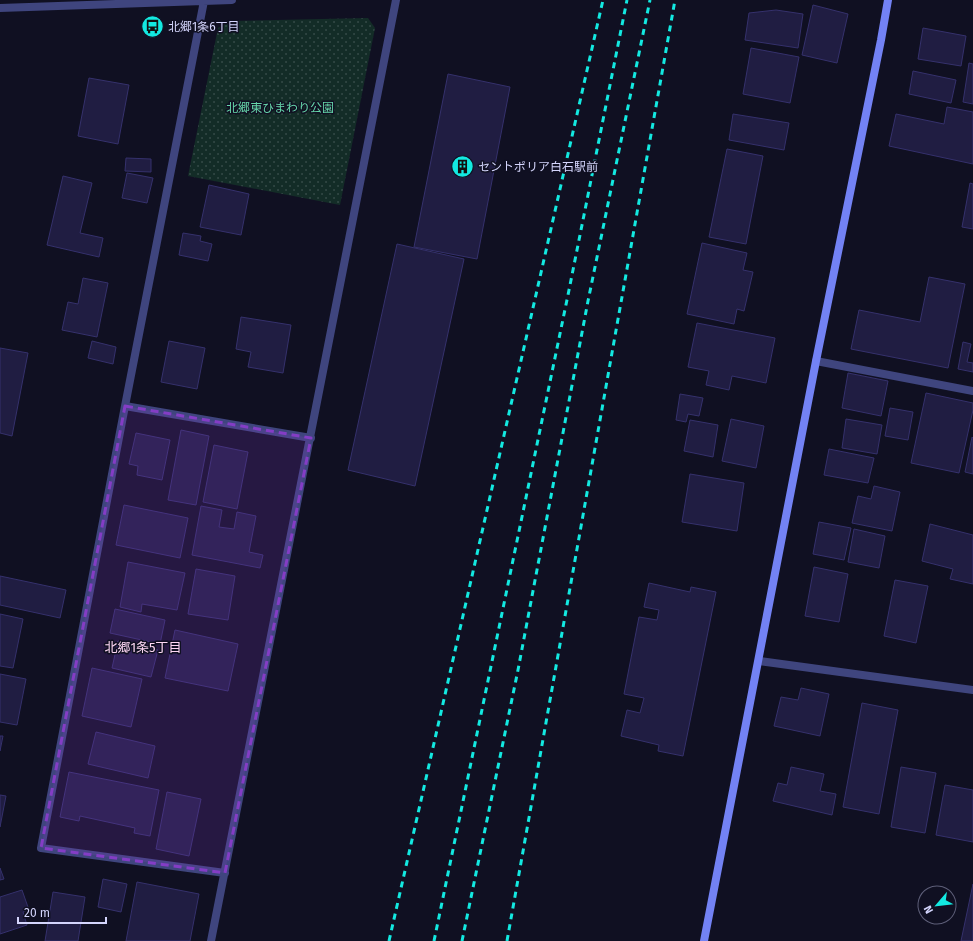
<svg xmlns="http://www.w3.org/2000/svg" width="973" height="941" viewBox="0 0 973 941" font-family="'Fira Sans','Noto Sans JP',sans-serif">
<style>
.green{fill:url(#green-dots)}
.building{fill:#201d42;stroke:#35316c}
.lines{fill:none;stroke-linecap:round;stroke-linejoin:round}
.street{stroke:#3f457e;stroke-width:8}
.secondary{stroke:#7382f4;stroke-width:8}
.rail{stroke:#13e9e1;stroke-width:3;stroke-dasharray:6 5;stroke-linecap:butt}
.marked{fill:#843dc5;fill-opacity:0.2;stroke:#843dc5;stroke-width:3;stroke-dasharray:8 5;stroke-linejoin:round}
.labels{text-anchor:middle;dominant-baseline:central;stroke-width:3;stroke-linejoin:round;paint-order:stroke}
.poi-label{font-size:12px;fill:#d4d5fc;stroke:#101022;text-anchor:start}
.park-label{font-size:12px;fill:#66d6aa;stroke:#101022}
.neighbourhood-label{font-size:13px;fill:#fcd6f3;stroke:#101022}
</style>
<defs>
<pattern id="green-dots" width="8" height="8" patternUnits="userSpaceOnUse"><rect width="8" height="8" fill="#132c27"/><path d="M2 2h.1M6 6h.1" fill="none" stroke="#344a47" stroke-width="1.8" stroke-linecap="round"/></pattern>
</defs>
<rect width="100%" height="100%" fill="#101022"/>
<!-- green -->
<path class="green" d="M368,18L375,28L340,205L188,176L218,28L229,21Z"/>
<!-- building -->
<path class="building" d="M813,5L848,14L837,63L802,55Z
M776,10L803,14L798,48L745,40L749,13Z
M923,28L966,36L961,66L918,59Z
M751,48L799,57L790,103L743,94Z
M969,63L973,64V104L963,102Z
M913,71L956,80L951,103L909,94Z
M448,74L510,87L477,259L414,247Z
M89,78L129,85L118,144L78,136Z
M947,107L973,112V164L889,146L896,114L944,124Z
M733,114L789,123L784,150L729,140Z
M727,149L763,156L746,244L709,237Z
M126,158L151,159V172L125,171Z
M127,173L153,178L147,203L122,198Z
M63,176L92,183L80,233L103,238L99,257L47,245Z
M970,183L973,184V229L962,227Z
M209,185L249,194L241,235L200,227Z
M183,233L201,236L200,241L212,244L208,261L179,255Z
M702,243L747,253L743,270L753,272L744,311L737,309L734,324L687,314Z
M397,244L464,259L415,486L348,470Z
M929,277L965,284L948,368L851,349L859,310L920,322Z
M83,278L108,283L97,337L62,330L68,302L78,304Z
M241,317L291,325L283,373L248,367L251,352L236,349Z
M697,323L775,338L766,383L732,376L729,390L706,385L709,371L688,367Z
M92,341L116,347L113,364L88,358Z
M169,341L205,348L197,389L161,382Z
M963,342L971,344L967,362L973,363V372L958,369Z
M0,348L28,353L12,436L0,433Z
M848,373L888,381L881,416L842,408Z
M926,393L973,403V410L959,473L911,463Z
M680,394L703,398L699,416L688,414L686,422L676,420Z
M890,408L913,412L908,440L885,436Z
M731,419L764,426L756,468L722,461Z
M846,419L882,425L877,454L842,448Z
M690,420L718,425L713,457L684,451Z
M181,430L209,436L196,505L168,500Z
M136,433L170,440L162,480L137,475L138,466L129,464Z
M972,437L973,438V474L965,472Z
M214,445L248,452L237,509L203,502Z
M829,449L874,458L868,483L824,475Z
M690,474L744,483L737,531L682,522Z
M874,486L900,492L892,531L852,523L858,496L871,499Z
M124,505L188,518L180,558L116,545Z
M201,506L222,510L219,527L234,529L237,512L256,516L249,552L263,555L260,568L192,555Z
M819,522L851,528L844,560L813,554Z
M930,524L973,535V584L950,579L953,569L922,561Z
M854,529L885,536L879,568L848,562Z
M128,562L185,573L177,610L142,604L141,612L120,607Z
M814,567L848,574L839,622L805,616Z
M196,569L235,576L228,620L188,614Z
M0,576L66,590L60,618L0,605Z
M895,580L928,586L916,643L884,636Z
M649,583L690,592L691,587L716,592L683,756L658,751L659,745L621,736L627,710L640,713L644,698L624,694L639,617L657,620L659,610L644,607Z
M115,609L165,620L160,644L110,633Z
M0,614L23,619L13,668L0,666Z
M175,630L238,644L228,691L165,678Z
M118,641L158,650L151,677L112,668Z
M92,668L142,679L131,727L82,716Z
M0,674L26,679L17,725L0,722Z
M801,688L829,694L820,736L774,726L781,697L798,700Z
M862,703L898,710L879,814L843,807Z
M96,732L155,746L148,778L88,764Z
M0,736H3L0,751Z
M791,767L824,774L820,791L836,794L832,815L773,801L778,783L787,785Z
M901,767L936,773L925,833L891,827Z
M69,772L159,790L150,836L134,833L135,828L80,816L79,821L60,817Z
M945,785L973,790V842L936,835Z
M167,792L201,799L189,856L156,849Z
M0,795L6,796L0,827Z
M0,868L4,879L0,880Z
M103,879L127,884L121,912L98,907Z
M137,882L199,894L190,941H126Z
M973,884V941H961Z
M22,890L29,910L23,912L27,925L0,934V897Z
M53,892L85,897L78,941H45Z"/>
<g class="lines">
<!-- street -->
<path class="street" d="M204,1L125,406L41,848L225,873
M0,8L232,0
M816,361L973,391
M125,406L311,438
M759,661L973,690
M211,941L396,0"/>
<!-- secondary -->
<path class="secondary" d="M704,941L816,361L881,40L888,0"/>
<!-- rail -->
<path class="rail" d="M389,941L603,0
M434,941L568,295L627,0
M462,941L518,670L588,301L650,0
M507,941L675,0"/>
</g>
<!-- marked area -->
<path class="marked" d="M125,406L311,438L225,873L41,848Z"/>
<!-- icons -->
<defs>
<symbol id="bus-disc" viewBox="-11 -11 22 22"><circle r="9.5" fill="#13e9e1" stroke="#101022"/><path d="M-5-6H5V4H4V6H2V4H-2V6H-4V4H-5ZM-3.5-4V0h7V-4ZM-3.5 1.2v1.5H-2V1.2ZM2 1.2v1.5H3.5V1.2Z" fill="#111"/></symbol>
<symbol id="building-disc" viewBox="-11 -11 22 22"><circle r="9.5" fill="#13e9e1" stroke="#101022"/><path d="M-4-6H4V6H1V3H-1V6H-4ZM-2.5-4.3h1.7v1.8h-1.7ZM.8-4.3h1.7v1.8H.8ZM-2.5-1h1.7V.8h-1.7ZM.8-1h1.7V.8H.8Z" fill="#111"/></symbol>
</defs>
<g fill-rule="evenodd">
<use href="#bus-disc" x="140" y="14" width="25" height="25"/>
<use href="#building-disc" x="450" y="154" width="25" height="25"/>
</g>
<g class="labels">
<!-- poi labels -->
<g class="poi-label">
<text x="168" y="27">北郷1条6丁目</text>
<text x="478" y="167">セントポリア白石駅前</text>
</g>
<!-- park labels -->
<g class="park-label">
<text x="280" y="108">北郷東ひまわり公園</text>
</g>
<!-- neighbourhood labels -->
<g class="neighbourhood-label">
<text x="143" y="647">北郷1条5丁目</text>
</g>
</g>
<!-- north arrow -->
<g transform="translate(937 905) rotate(242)"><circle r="19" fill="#101022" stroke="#5e5f79"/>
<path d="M0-3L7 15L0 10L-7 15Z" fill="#13e9e1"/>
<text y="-6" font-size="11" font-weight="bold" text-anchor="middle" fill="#d4d5fc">N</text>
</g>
<!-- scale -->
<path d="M18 917v6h88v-6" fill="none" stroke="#d4d5fc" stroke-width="2"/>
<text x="24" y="917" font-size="12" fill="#d4d5fc" stroke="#101022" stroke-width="3" paint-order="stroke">20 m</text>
</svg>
